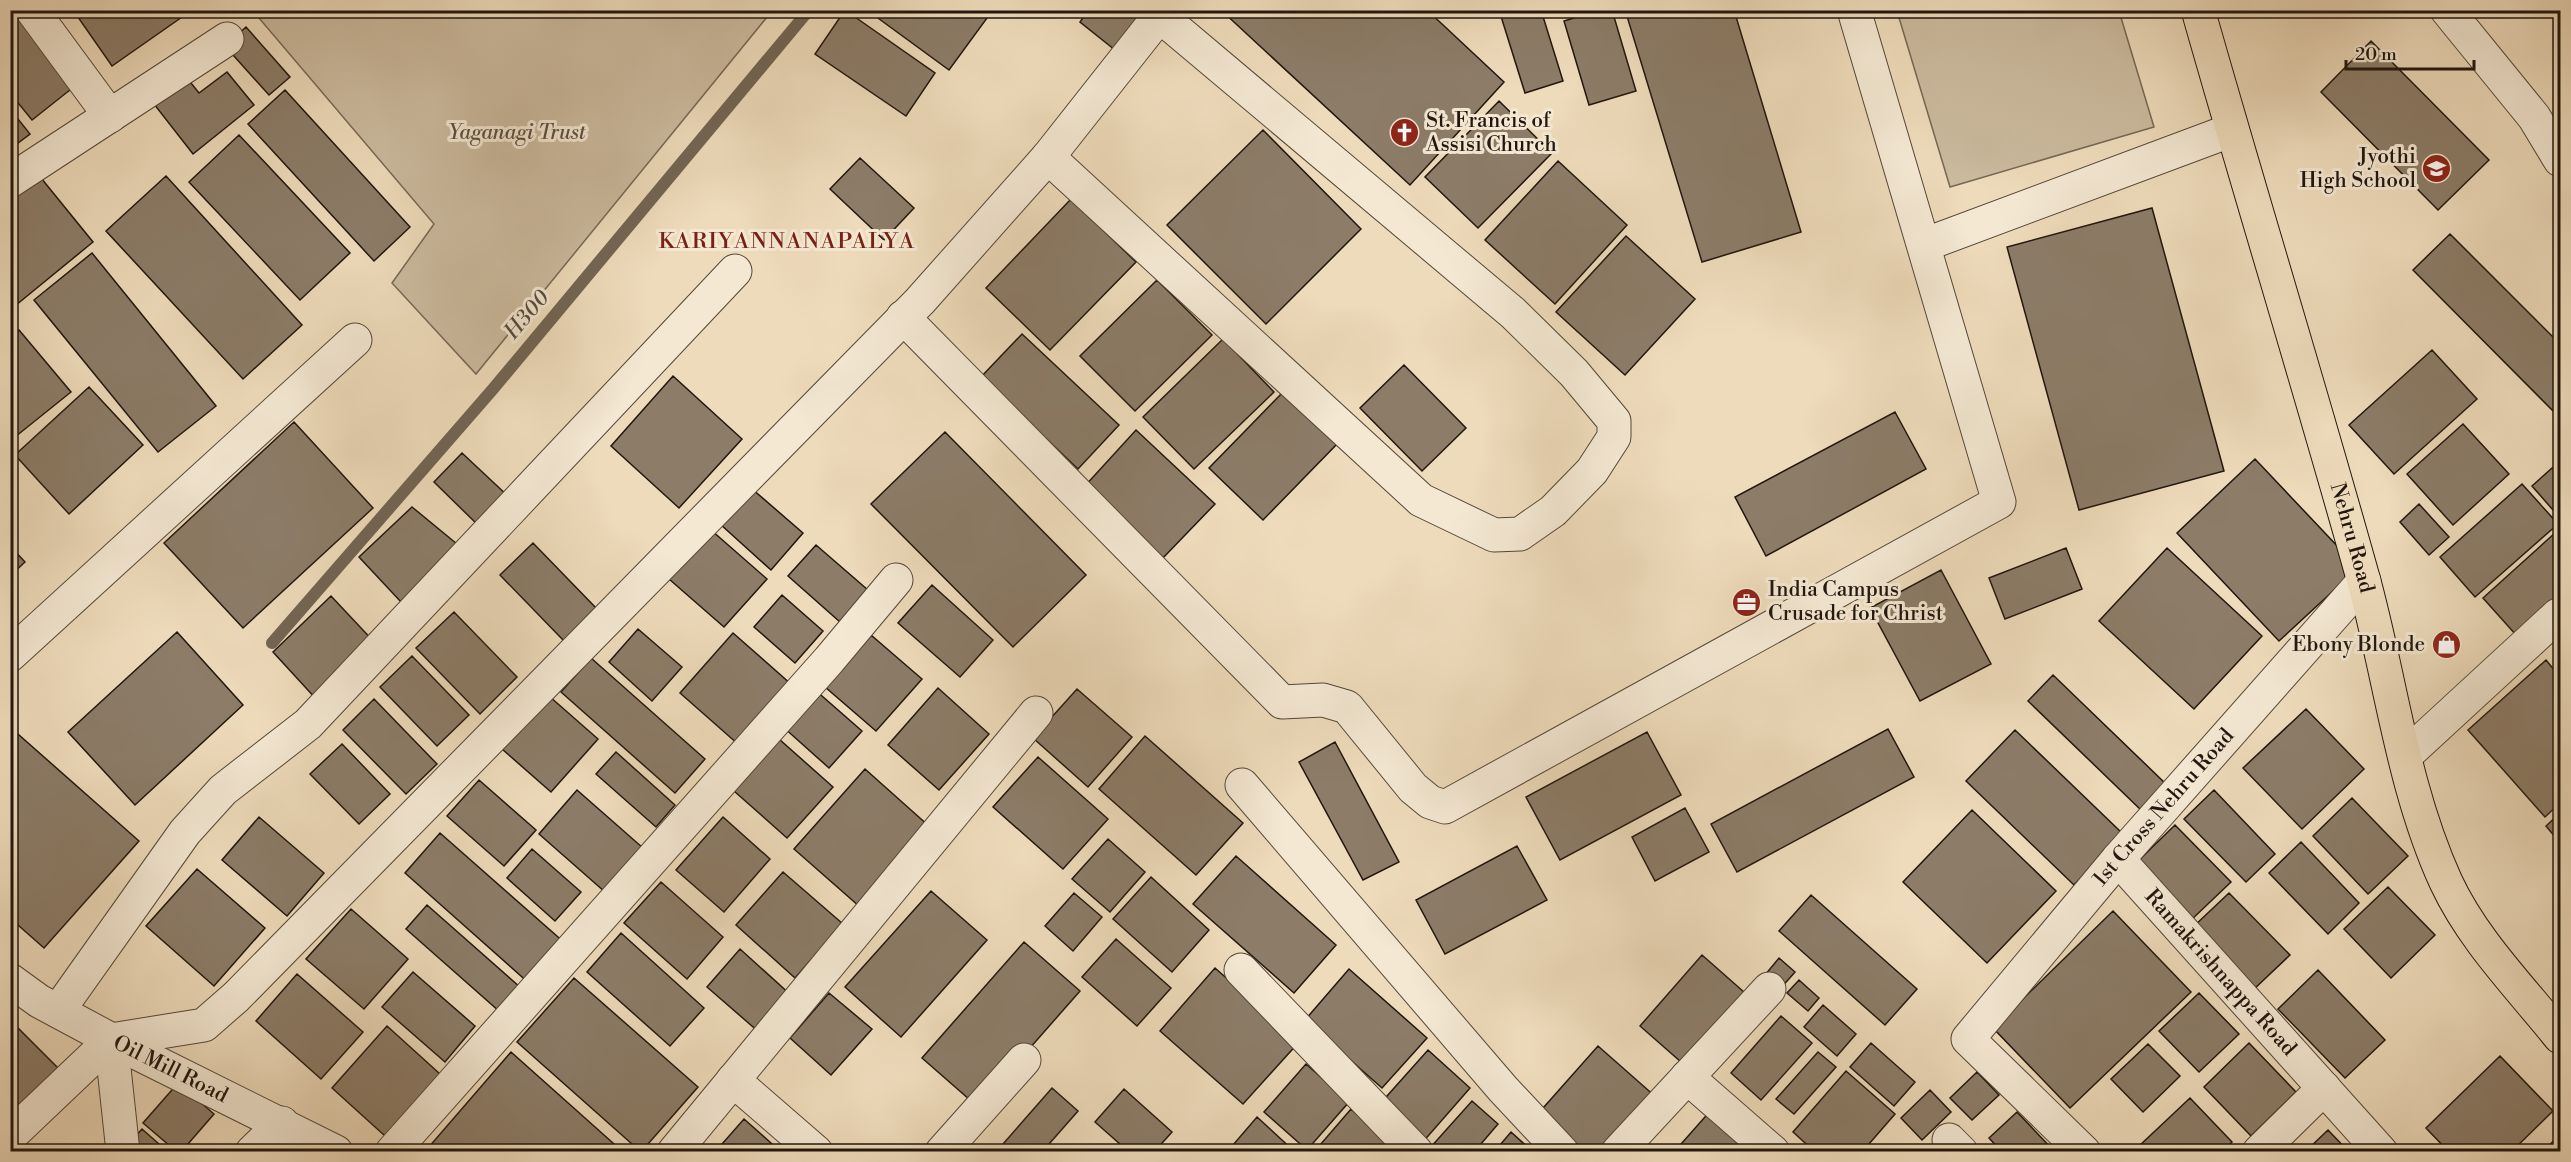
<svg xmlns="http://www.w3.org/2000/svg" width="2571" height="1162" viewBox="0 0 2571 1162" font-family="'Libre Bodoni',serif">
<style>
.green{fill:#cbba9e;stroke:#766856;stroke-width:1.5}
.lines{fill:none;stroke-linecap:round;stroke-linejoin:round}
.stream{stroke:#726453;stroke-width:12}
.building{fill:#8c7c68;stroke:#21160f;stroke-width:1.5}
.minor-casing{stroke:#54473a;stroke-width:35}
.major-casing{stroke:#21160f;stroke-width:35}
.minor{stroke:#f4e8d3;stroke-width:33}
.major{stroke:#eedbbb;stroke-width:33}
.labels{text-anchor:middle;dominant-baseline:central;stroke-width:6;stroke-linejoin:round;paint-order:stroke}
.poi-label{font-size:21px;fill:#21160f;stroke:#f4e8d3;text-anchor:start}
.park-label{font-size:21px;font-style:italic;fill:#5c4f41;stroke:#f4e8d3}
.street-label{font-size:21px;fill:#21160f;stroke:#f4e8d3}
.neighbourhood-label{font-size:22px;letter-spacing:1.5px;fill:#7a1f14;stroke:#f4e8d3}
.water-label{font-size:22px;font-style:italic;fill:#574a3d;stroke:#f4e8d3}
</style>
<rect width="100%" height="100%" fill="#eedbbb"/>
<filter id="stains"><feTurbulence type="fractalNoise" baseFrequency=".00333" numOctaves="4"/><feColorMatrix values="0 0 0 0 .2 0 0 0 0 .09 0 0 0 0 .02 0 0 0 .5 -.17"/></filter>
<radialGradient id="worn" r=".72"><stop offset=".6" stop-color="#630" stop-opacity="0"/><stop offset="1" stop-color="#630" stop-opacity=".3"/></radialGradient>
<!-- green -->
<path class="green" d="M253,11H772L476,374L392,283L434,224Z
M1897,11H2119L2154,127L1950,187Z"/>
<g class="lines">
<!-- stream -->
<path class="stream" d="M272,643L493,389L809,10
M106,1151V1152"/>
</g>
<!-- building -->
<path class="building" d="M10,10H14L75,86L32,120L10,93Z
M73,10H192L112,66Z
M845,10L935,73L906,116L815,54Z
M867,10H985L990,14L949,70Z
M1088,10H1153L1120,54L1080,22Z
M1221,10H1427L1504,82L1410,185Z
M1499,10H1541L1563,81L1525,93Z
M1600,10H1612L1636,91L1589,105L1564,21Z
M1633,10H1734L1801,232L1702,262L1626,13Z
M246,27L290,77L269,95L225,46Z
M2371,41L2489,160L2438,210L2321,92Z
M227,72L254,105L193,154L150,99L183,73L199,93Z
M285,90L410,227L374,261L248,124Z
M1499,101L1552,153L1478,228L1425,177Z
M10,109L30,134L10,149Z
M1263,130L1361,229L1266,324L1167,225Z
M239,135L350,253L300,300L189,182Z
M860,158L914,208L884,240L830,189Z
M1558,161L1627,225L1555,304L1485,240Z
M37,173L93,242L10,310V194Z
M166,176L302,325L243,379L106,231Z
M1071,199L1136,262L1050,350L986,288Z
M2152,208L2224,471L2079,510L2007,247Z
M2450,234L2560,344V418L2413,270Z
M1626,236L1695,299L1625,375L1556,312Z
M92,253L216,406L158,452L34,300Z
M1157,280L1212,335L1135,411L1080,356Z
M19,330L71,392L10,441V337Z
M1022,334L1119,425L1078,469L981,377Z
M1223,339L1274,392L1194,469L1143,417Z
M2432,350L2477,399L2394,474L2349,425Z
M1404,365L1466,428L1422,471L1360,408Z
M673,376L742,439L679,508L611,446Z
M89,387L143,445L69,514L15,455Z
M1285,390L1338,443L1263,520L1209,468Z
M1895,412L1926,469L1766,556L1735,497Z
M294,422L373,508L243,628L164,543Z
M2463,424L2509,474L2453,525L2407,474Z
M1136,430L1215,504L1162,559L1084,487Z
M945,432L1086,575L1013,647L871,504Z
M462,453L510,498L481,528L434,482Z
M2255,459L2358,568L2279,641L2177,533Z
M2560,461V518L2532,486Z
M2522,484L2558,524L2475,597L2440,557Z
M751,488L803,533L771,570L720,524Z
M2419,504L2449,537L2429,555L2400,522Z
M412,507L457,544L401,602L359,557Z
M711,530L767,579L724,627L669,579Z
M2556,532L2560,537V595L2516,635L2483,598Z
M533,543L597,609L564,641L500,575Z
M816,545L868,590L840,622L788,576Z
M10,546L25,562L10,576Z
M2066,548L2082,589L2005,619L1989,578Z
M2167,548L2262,636L2194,709L2099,621Z
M1941,570L1991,664L1920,701L1870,608Z
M932,585L993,640L960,677L898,623Z
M782,595L823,631L795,663L754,627Z
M331,596L376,644L317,700L273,652Z
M454,612L517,677L480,714L416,648Z
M638,629L682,667L652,701L609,662Z
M177,632L243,705L135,805L68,732Z
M733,633L792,685L739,745L680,693Z
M871,635L922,679L876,731L825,687Z
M412,656L469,715L437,746L380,687Z
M591,658L705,759L675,793L561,692Z
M2546,660L2560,677V803L2545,817L2468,730Z
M2053,675L2167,785L2142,811L2028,701Z
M938,688L989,734L939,790L888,745Z
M814,689L862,731L829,768L782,726Z
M1077,689L1132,737L1088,787L1033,738Z
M549,696L598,739L551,792L502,749Z
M374,699L437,764L406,794L343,730Z
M2306,709L2364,769L2302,829L2243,768Z
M10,727L139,841L44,948L10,918Z
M1888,729L1914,777L1737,872L1711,824Z
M2015,730L2123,834L2074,885L1966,781Z
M1647,732L1681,795L1560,860L1526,797Z
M1145,736L1243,823L1196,875L1099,789Z
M779,739L833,787L787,838L734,791Z
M1335,742L1399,862L1363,880L1299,762Z
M342,744L390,794L359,824L310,774Z
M616,752L675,805L656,827L596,774Z
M1038,757L1108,819L1063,869L993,807Z
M865,769L930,827L860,907L794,849Z
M479,780L536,830L504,866L447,816Z
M577,790L643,848L605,892L539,834Z
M2214,790L2275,854L2246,882L2184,819Z
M2352,798L2408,856L2368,894L2313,836Z
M1685,808L1709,852L1655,881L1632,837Z
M1972,810L2056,891L1987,963L1903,882Z
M2560,813V843L2546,826Z
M259,817L324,873L287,916L222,860Z
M723,817L770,859L724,912L676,870Z
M2175,825L2231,882L2189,922L2134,865Z
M440,833L566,944L531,985L405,873Z
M1108,839L1145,872L1110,912L1072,879Z
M2301,842L2359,903L2328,934L2269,873Z
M1517,846L1547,900L1445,954L1416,900Z
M532,849L581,892L555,921L507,878Z
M1236,856L1336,945L1294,993L1193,904Z
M197,869L265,928L214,986L146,926Z
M783,872L843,924L795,978L736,925Z
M1151,877L1209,930L1172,972L1113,919Z
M661,882L723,937L687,979L624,923Z
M2388,887L2435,935L2391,978L2344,929Z
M931,891L987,940L901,1037L845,987Z
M1074,893L1102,917L1073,951L1045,926Z
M2229,893L2290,955L2252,991L2192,928Z
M1811,895L1917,989L1885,1025L1779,931Z
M427,905L521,988L500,1012L406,929Z
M351,909L408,959L364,1009L306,959Z
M2113,911L2191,992L2070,1108L1993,1028Z
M621,933L704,1008L670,1046L587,972Z
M1116,939L1171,988L1137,1026L1082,977Z
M1024,942L1080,991L978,1107L922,1058Z
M740,949L792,996L760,1033L707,987Z
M1702,955L1753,1000L1689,1069L1640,1026Z
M1779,958L1795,972L1780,989L1765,975Z
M1215,968L1299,1042L1243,1104L1160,1031Z
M1349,969L1427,1038L1382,1088L1305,1020Z
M2318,970L2385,1040L2345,1078L2278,1009Z
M413,972L475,1026L445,1062L382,1007Z
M297,974L363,1032L321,1079L256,1021Z
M574,978L698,1087L641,1152L517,1042Z
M1799,980L1819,998L1808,1011L1787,993Z
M829,993L872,1029L831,1075L790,1038Z
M2199,993L2239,1034L2199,1072L2159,1031Z
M1823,1005L1856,1034L1837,1056L1804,1027Z
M1781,1016L1812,1043L1761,1100L1731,1073Z
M10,1020L63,1073L10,1126Z
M387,1026L440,1074L385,1136L332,1088Z
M1871,1043L1915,1082L1894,1106L1850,1067Z
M2249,1043L2296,1092L2251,1136L2204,1087Z
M2148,1044L2180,1076L2143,1112L2111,1079Z
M1598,1046L1657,1098L1610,1152H1575L1536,1116Z
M1428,1050L1470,1088L1422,1143L1379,1105Z
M511,1052L623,1152H431L428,1148Z
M1818,1052L1836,1067L1794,1114L1776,1099Z
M2500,1056L2553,1111L2511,1152H2449L2426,1128Z
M1306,1064L1349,1102L1307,1150L1264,1112Z
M1846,1071L1895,1114L1862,1152H1815L1793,1132Z
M1977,1072L1999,1095L1972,1120L1950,1098Z
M178,1083L214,1114L181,1152H177L143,1123Z
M1052,1088L1078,1111L1042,1152H996Z
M1124,1089L1172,1132L1154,1152H1129L1095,1122Z
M1930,1090L1951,1112L1922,1140L1901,1118Z
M2190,1098L2232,1142L2222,1152H2141L2137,1148Z
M1472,1101L1498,1124L1474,1152H1434L1430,1148Z
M1351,1109L1399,1152H1314Z
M1712,1109L1761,1152H1674Z
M2017,1112L2055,1152H2002L1989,1138Z
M1257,1117L1295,1152H1227Z
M744,1119L781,1152H715Z
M142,1129L168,1152H129L125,1148Z
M2328,1130L2349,1152H2305Z
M1511,1132L1533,1152H1494Z
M2560,1134V1152H2543Z"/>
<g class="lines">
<defs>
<g id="minor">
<path d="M32,10L110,116"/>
<path d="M2447,10L2534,117L2560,160"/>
<path d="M1048,157L1421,500L1494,535L1520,534L1553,511L1592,471L1614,437V421L1574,373L1513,313L1160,16"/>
<path d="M10,181L227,39"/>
<path d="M1924,245L2232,130"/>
<path d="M903,317L1282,702L1323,700L1347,707L1413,788L1430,802L1445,807L1999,502L1854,10"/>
<path d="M10,655L355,340"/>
<path d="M2405,756L2558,615L2560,618"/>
<path d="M1242,785L1503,1089L1562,1152"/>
<path id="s1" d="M2118,859L2381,1152"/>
<path d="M1241,970L1416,1152"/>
<path id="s2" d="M10,980L39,1001L121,1045L336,1152"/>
<path d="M58,1011L185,832L223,790L308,724L735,271"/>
<path d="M111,1040L123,1152"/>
<path d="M1687,1077L1773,1152"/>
<path d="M733,1080L816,1152"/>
<path d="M10,1136L111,1040L204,1025L236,997L920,301L1048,157L1164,10"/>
<path d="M1949,1140L1961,1152"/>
<path d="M252,1152L282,1123"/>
<path d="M392,1152L829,660L896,580"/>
<path d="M674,1152L1036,713"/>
<path d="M942,1152L1024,1060"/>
<path d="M1618,1152L1769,989"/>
<path id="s3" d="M2084,1152L1968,1039L2118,859L2364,581"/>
<path d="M2259,1152L2324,1088"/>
</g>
<g id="major">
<path id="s4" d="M2198,10C2252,200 2310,388 2363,578C2391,679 2402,786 2446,882C2473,940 2520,987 2560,1037"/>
</g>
</defs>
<!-- minor casing -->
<use href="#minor" class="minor-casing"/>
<!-- major casing -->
<use href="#major" class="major-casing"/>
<!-- minor -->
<use href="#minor" class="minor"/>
<!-- major -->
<use href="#major" class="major"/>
</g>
<!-- icons -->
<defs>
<symbol id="church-disc" viewBox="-11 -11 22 22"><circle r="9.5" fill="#8f2418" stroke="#f4e8d3"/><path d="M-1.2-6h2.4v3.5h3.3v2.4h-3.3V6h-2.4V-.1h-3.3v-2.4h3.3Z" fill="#fff"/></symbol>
<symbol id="school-disc" viewBox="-11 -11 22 22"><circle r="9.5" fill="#8f2418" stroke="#f4e8d3"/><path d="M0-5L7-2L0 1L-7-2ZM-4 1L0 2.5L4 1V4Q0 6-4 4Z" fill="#fff"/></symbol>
<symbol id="office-disc" viewBox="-11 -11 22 22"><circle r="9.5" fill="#8f2418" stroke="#f4e8d3"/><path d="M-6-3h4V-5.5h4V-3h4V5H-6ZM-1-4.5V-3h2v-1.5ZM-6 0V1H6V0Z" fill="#fff"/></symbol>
<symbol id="shop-disc" viewBox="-11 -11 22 22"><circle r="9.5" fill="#8f2418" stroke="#f4e8d3"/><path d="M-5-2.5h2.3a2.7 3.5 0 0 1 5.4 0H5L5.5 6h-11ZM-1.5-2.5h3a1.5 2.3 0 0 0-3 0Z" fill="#fff"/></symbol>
</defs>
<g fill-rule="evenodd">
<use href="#church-disc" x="1388" y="116" width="33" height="33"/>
<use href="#school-disc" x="2420" y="152" width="33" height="33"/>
<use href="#office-disc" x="1730" y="586" width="33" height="33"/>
<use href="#shop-disc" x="2430" y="628" width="33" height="33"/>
</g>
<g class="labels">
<!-- poi labels -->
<g class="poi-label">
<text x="1426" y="121">St. Francis of<tspan x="1426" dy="24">Assisi Church</tspan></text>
<text x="2416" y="157" text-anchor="end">Jyothi<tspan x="2416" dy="24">High School</tspan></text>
<text x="1768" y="590">India Campus<tspan x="1768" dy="24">Crusade for Christ</tspan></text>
<text x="2425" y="645" text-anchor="end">Ebony Blonde</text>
</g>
<!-- park labels -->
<g class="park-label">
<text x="517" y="133">Yaganagi Trust</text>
</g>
<!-- street labels -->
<g class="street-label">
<text stroke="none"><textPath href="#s4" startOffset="550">Nehru Road</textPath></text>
<text stroke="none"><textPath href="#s3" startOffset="465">1st Cross Nehru Road</textPath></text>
<text stroke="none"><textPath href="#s1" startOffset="153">Ramakrishnappa Road</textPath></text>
<text stroke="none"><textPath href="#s2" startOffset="184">Oil Mill Road</textPath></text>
</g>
<!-- neighbourhood labels -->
<g class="neighbourhood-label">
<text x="787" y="241">KARIYANNANAPALYA</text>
</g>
<!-- water labels -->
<g class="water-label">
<text transform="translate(527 315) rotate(-50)">H300</text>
</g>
</g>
<!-- margin -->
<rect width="2571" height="1162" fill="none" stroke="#eedbbb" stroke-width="36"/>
<rect x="12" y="12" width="2547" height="1138" fill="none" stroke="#21160f" stroke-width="3"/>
<rect x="18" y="18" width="2535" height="1126" fill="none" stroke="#21160f" stroke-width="1.5"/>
<!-- scale -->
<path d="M2346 60v9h128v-9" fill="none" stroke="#21160f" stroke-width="3"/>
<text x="2355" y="60" font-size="18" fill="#21160f" stroke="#f4e8d3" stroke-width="4.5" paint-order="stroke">20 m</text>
<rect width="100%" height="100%" filter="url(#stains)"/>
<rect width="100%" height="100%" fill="url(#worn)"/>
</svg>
